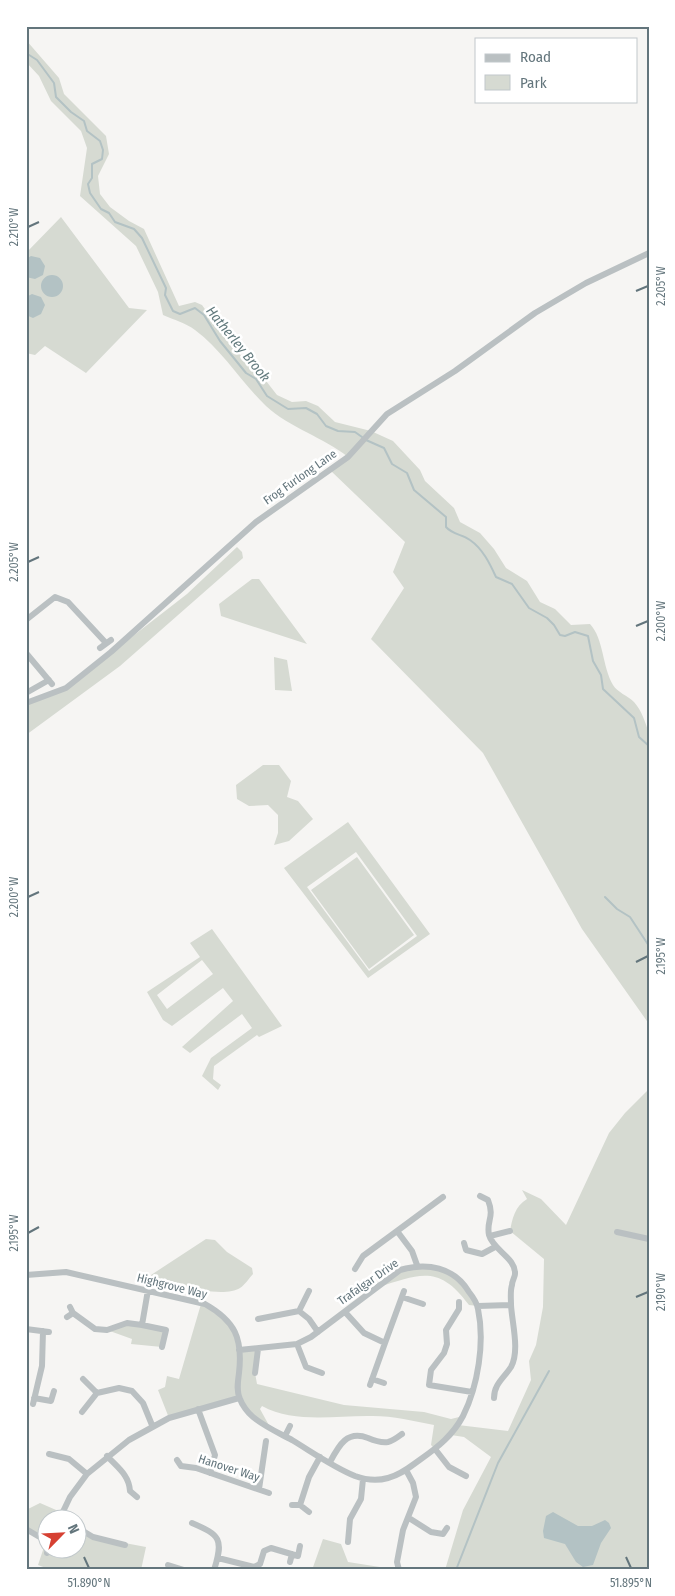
<svg xmlns="http://www.w3.org/2000/svg" width="675" height="1596" viewBox="0 0 675 1596" font-family="'Fira Sans Condensed',sans-serif">
<style>
.green{fill:#d6dad2;fill-rule:evenodd}
.water{fill:#b3c2c4}
.lines{fill:none;stroke-linecap:round;stroke-linejoin:round}
.stream{stroke:#b3c2c4;stroke-width:2}
.street{stroke:#bac0c2;stroke-width:6}
.ticks{fill:none;stroke:#63757c;stroke-width:2}
.labels{text-anchor:middle;dominant-baseline:central;stroke-width:5;stroke-linejoin:round;paint-order:stroke}
.street-label{font-size:12px;fill:#63757c;stroke:#fff}
.water-label{font-size:14px;font-style:italic;fill:#637b7e;stroke:#fff}
.neatline{fill:none;stroke:#63757c;stroke-width:2}
.ticks-label{font-size:12px;text-anchor:middle;fill:#63757c}
</style>
<rect width="100%" height="100%" fill="#f6f5f3"/>
<!-- green -->
<path class="green" d="M26,40L59,78L64,94L106,136L109,154L98,176L100,194L110,207L129,221L144,229L179,306L195,302L202,305L232,347L263,377L277,395L292,402L306,401L318,406L335,422L371,431L393,441L420,470L425,481L454,508L460,522L480,533L494,549L506,568L527,581L540,602L555,609L571,625L590,624C604,639 602,666 613,685C617,692 628,696 634,702C642,711 645,722 649,733V1024L582,929L483,753L371,639L404,588L393,572L405,542L331,471L348,457C323,437 290,428 266,406C241,382 223,351 195,330C186,323 174,320 163,315L158,292L136,246L80,196L87,148L81,131L51,101L39,76L26,62Z
M61,217L129,308L147,310L86,373L45,346L35,355L26,353V337L29,334L26,331V253Z
M237,547L242,552L243,558L120,666L26,735V703L66,688L187,594Z
M252,579H259L307,644L221,616L219,604Z
M274,657L287,660L292,691L275,690Z
M263,765H279L291,781L287,797L298,801L313,819L289,841L274,845L278,833V815L268,805L249,806L237,799L236,785Z
M348,822L430,934L368,978L284,868ZM356,852L417,936L369,971L307,887Z
M357,857L414,935L369,969L311,890Z
M212,929L282,1026L259,1037L257,1035L214,1066L213,1079L221,1085L218,1090L202,1076L211,1058L252,1028L242,1014L190,1053L182,1047L233,1001L223,988L172,1026L163,1020L147,992L200,957L190,943ZM202,960L213,974L167,1009L157,995Z
M649,1089V1570H445L463,1510L491,1457L464,1437L451,1435L435,1449L431,1445L434,1425C414,1421 393,1416 373,1416C337,1415 295,1424 262,1406L260,1409L271,1429L258,1421L239,1398L169,1418L158,1390L165,1387L167,1376L179,1379L201,1304L230,1322L239,1350L258,1349L255,1373L257,1384L344,1405L424,1412L451,1419L463,1416L458,1425L508,1431L531,1380L529,1361L536,1345L543,1307L544,1259L510,1231C512,1219 515,1206 527,1199L522,1190L541,1199L566,1225L609,1133L625,1113Z
M206,1239L215,1240L227,1252L252,1268L253,1274C249,1278 245,1285 240,1288C223,1299 171,1284 152,1280L151,1275Z
M417,1265L452,1273L478,1306L469,1305C439,1264 420,1274 378,1287L400,1270Z
M127,1323L166,1330L162,1347L131,1344L132,1339L107,1330Z
M40,1503L63,1513L62,1518H48V1548H78V1528L93,1537L146,1547L141,1570H51L38,1565L46,1541L26,1529V1510Z
M323,1539L341,1544L348,1562L399,1570H312Z"/>
<!-- water -->
<path class="water" d="M31,256L40,258L45,266L43,275L35,279L26,277V259Z
M41 286a11 11 0 1 1 22 0a11 11 0 1 1-22 0Z
M32,294L41,297L45,305L41,314L33,318L26,315V297Z
M553,1512L578,1526H592L605,1520L609,1523L611,1528L601,1543L593,1565L583,1567L576,1562L565,1544L544,1538L543,1531L546,1516Z"/>
<g class="lines">
<!-- stream -->
<path class="stream" d="M26,53L37,60L54,83L56,97L71,112L84,121L87,131L100,141L103,150L102,159L92,164V178L88,184L90,193L101,209L109,213L115,222L134,229L142,238L166,288L165,295L173,311L180,314L195,308L204,315L220,341L246,373L256,379L267,396L288,409L306,408L317,414L326,426L338,431L355,432L362,437
M366,440L384,448L392,464L407,473L414,490L446,517V527C453,535 462,534 470,540C483,549 490,564 496,577L512,584L529,608L547,618L554,625L560,635L565,636L575,632L588,636L593,661L601,675L603,689L634,718L639,737L649,746
M605,897L617,909L630,917L649,946
M456,1570L498,1463L549,1371"/>
<!-- street -->
<path class="street" d="M26,620L55,597L68,602L106,643
M100,648L111,640
M26,653L52,684
M26,693L49,680
M26,703L66,688L111,652L256,522L348,457L387,414L455,371L535,313L586,283L649,253
M617,1232L649,1239
M490,1236L510,1231
M464,1243L466,1250L482,1254L495,1247
M417,1265L412,1251L397,1231L443,1197
M355,1269L363,1256L397,1231
M26,1275L66,1272L205,1304C235,1321 243,1338 239,1373C238,1381 236,1391 240,1399C242,1405 248,1413 253,1417C265,1427 279,1433 292,1440C312,1452 333,1467 355,1476C366,1480 377,1481 388,1478C401,1475 411,1466 421,1459C438,1447 453,1435 463,1416C478,1386 485,1342 478,1309C477,1303 473,1297 469,1292C454,1267 427,1262 400,1270L311,1337L297,1344L239,1350
M402,1297L423,1304
M459,1302V1309L446,1330L447,1344L444,1353L431,1370L429,1385L472,1392
M478,1306L511,1305C511,1298 510,1291 512,1285C512,1281 515,1277 515,1274C516,1258 493,1250 489,1235C486,1220 495,1218 488,1200L480,1196
M70,1307L73,1313L95,1329L107,1330L127,1323L142,1325L148,1290
M299,1311L309,1291
M345,1312L364,1333L385,1343L404,1291
M67,1317L73,1313
M258,1319L299,1311L309,1319L318,1332
M142,1325L166,1330L162,1347
M26,1329L49,1332
M297,1344L306,1367L322,1373
M255,1373L258,1349
M83,1379L97,1393
M372,1379L384,1383
M370,1385L385,1343
M34,1398L51,1401L54,1391
M494,1398C494,1384 504,1378 511,1367C520,1351 512,1323 511,1305
M33,1404L42,1366L43,1331
M198,1409L215,1455L210,1473
M82,1412L97,1393L119,1388L132,1391L143,1403L152,1425
M285,1436L290,1426
M435,1449L449,1467L466,1476
M49,1454L69,1459L87,1474
M107,1456C118,1468 129,1475 130,1491L137,1497
M177,1460L181,1466L196,1468L269,1493
M330,1462C339,1445 347,1430 368,1438C375,1441 381,1443 388,1442C393,1441 398,1437 402,1434
M259,1489L266,1441
M292,1505H300
M309,1512L300,1505L309,1477L320,1457
M60,1518L70,1497L87,1474L129,1440L169,1418L239,1398
M409,1518L431,1532L443,1534L447,1528
M192,1523C220,1535 224,1539 214,1570
M78,1528L93,1537L125,1545
M26,1529L48,1542
M348,1542L350,1519L361,1499L363,1479
M47,1553L48,1548
M218,1558L254,1567L260,1564L264,1551L271,1548L298,1556L300,1546
M290,1562L292,1554
M168,1565L184,1570
M399,1570L397,1562L403,1530L416,1497L413,1483L406,1470"/>
</g>
<!-- ticks -->
<path class="ticks" d="M28,227L39,222M636,291L648,286M28,562L39,557M636,626L648,621M28,897L39,892M636,962L648,956M28,1233L39,1227M636,1297L648,1292M84,1557L89,1568M626,1557L631,1568"/>
<g class="labels">
<!-- street labels -->
<g class="street-label">
<text transform="translate(300 477) rotate(-35)">Frog Furlong Lane</text>
<text transform="translate(368 1282) rotate(-35)">Trafalgar Drive</text>
<text transform="translate(172 1286) rotate(14)">Highgrove Way</text>
<text transform="translate(229 1468) rotate(18)">Hanover Way</text>
</g>
<!-- water labels -->
<g class="water-label">
<text transform="translate(238 344) rotate(51)">Hatherley Brook</text>
</g>
</g>
<!-- border -->
<rect width="675" height="1596" fill="none" stroke="#ffffff" stroke-width="55"/>
<!-- legend -->
<rect x="475" y="38" width="162" height="65" fill="#ffffff" stroke="#c1c8cb"/>
<rect x="485" y="54" width="25" height="8" fill="#bac0c2" stroke="#c1c8cb"/>
<text x="520" y="62" font-size="15" fill="#63757c">Road</text>
<rect x="485" y="75" width="25" height="15" fill="#d6dad2" stroke="#c1c8cb"/>
<text x="520" y="88" font-size="15" fill="#63757c">Park</text>
<!-- north arrow -->
<g transform="translate(62 1534) rotate(66)"><circle r="24" fill="#ffffff" stroke="#c1c8cb"/>
<path d="M0-4L9 19L0 12L-9 19Z" fill="#d64032"/>
<text y="-8" font-size="14" font-weight="bold" text-anchor="middle" fill="#63757c">N</text>
</g>
<rect x="28" y="28" width="620" height="1540" class="neatline"/>
<g class="ticks-label">
<text transform="translate(14 227) rotate(-90)" y="4">2.210°W</text>
<text transform="translate(661 286) rotate(-90)" y="4">2.205°W</text>
<text transform="translate(14 562) rotate(-90)" y="4">2.205°W</text>
<text transform="translate(661 621) rotate(-90)" y="4">2.200°W</text>
<text transform="translate(14 897) rotate(-90)" y="4">2.200°W</text>
<text transform="translate(661 956) rotate(-90)" y="4">2.195°W</text>
<text transform="translate(14 1233) rotate(-90)" y="4">2.195°W</text>
<text transform="translate(661 1292) rotate(-90)" y="4">2.190°W</text>
<text x="89" y="1587">51.890°N</text>
<text x="631" y="1587">51.895°N</text>
</g>
</svg>
